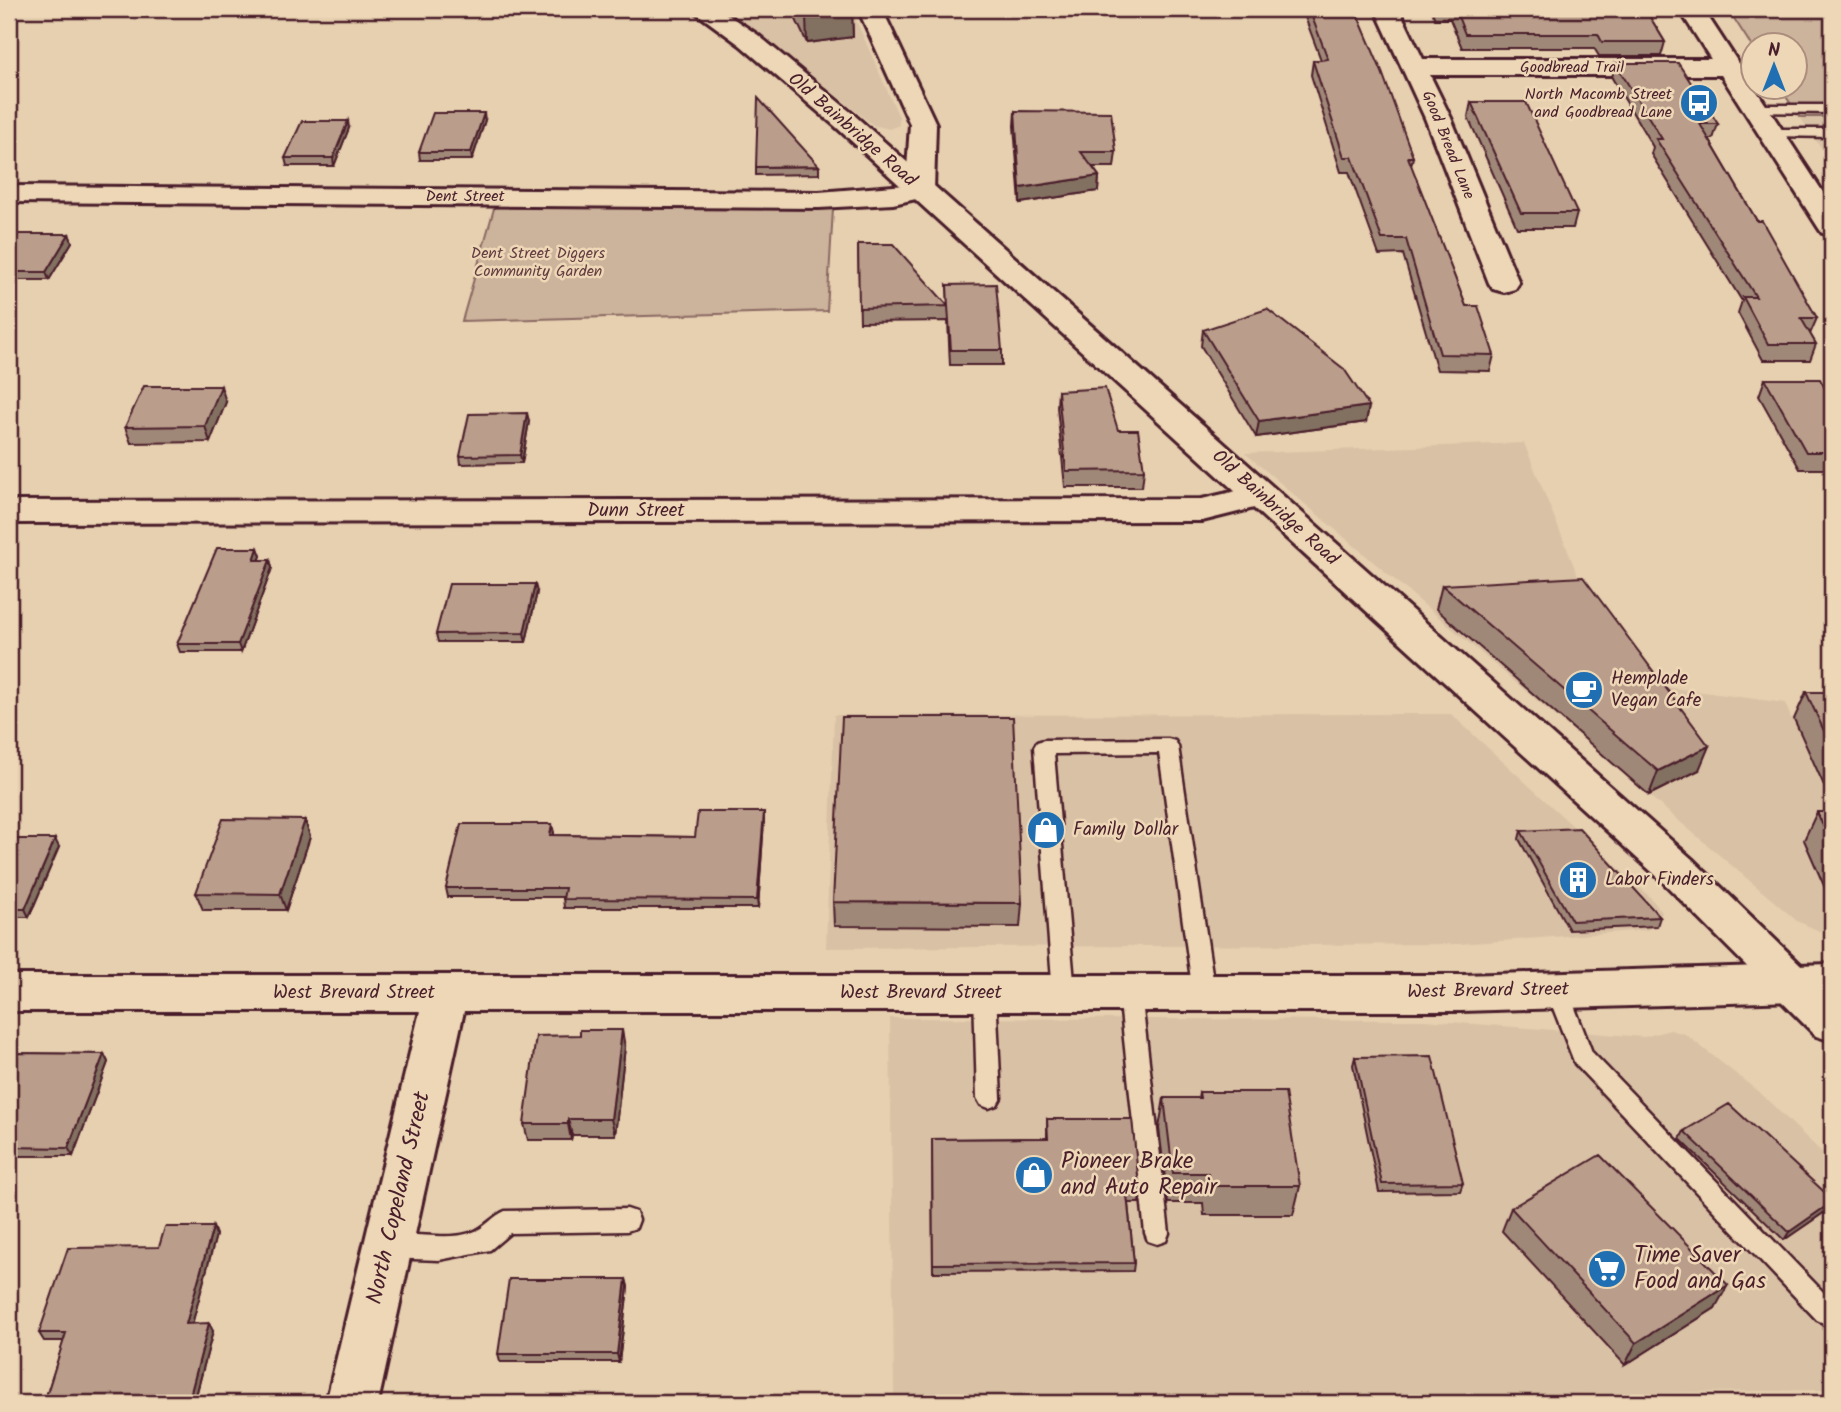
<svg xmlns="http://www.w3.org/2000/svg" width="1841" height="1412" viewBox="0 0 1841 1412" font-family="Kalam,sans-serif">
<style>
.built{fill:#d9c1a5}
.green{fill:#ccb39b;stroke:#8b6963;stroke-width:2}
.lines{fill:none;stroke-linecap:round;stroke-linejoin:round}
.service-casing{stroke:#4a1f2b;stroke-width:5}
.minor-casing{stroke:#4a1f2b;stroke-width:6}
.tertiary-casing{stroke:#4a1f2b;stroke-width:6}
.secondary-casing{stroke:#4a1f2b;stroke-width:6}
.service{fill:#edd7b6;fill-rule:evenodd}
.minor{fill:#edd7b6;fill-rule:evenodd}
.tertiary{fill:#edd7b6;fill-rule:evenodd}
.secondary{fill:#edd7b6;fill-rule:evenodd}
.wall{fill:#a08878;stroke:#4a1f2b;stroke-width:2}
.shaded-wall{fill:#826f61;stroke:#4a1f2b;stroke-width:2}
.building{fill:#ba9e8b;stroke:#4a1f2b;stroke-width:2}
.labels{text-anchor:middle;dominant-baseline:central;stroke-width:5;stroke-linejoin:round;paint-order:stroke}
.far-street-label{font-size:16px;fill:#4a1f2b;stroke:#edd7b6}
.far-poi-label{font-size:16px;fill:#4a1f2b;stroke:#edd7b6;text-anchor:end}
.far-park-label{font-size:16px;fill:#643d41;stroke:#edd7b6}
.street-label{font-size:19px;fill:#4a1f2b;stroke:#edd7b6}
.poi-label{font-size:19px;fill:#4a1f2b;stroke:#edd7b6;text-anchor:start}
.near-poi-label{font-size:23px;fill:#4a1f2b;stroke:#edd7b6;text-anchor:start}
.near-street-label{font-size:23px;fill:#4a1f2b;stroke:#edd7b6}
</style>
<rect width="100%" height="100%" fill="#e6d0b0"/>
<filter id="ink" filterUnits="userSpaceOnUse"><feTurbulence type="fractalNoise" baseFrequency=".0143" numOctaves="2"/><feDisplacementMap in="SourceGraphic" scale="14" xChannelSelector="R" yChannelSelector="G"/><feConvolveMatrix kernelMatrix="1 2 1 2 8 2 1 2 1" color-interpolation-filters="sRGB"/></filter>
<g filter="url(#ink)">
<!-- built -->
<path class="built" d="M728,9H851L899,117V125L889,129L873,125Z
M1800,117H1832V164Z
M1524,443L1585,593L1651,685L1785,703L1791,718H1832V931H1819L1797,921L1245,453Z
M1451,714L1650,897L1662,912L1659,921L1647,930L1459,944L826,948L834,715Z
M890,1018L1424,1020L1644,1037L1670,1030L1685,1034L1759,1092L1832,1162V1390L1517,1395L1518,1401L894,1395Z"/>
<!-- green -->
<path class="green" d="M1728,9H1832V117H1800L1780,88H1796V46H1754L1753,48Z
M495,205L833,209L827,311L462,321Z"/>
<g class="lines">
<defs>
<path id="service" d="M1756,105H1832V113L1751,112V106Z
M1772,129H1832V137L1767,136L1765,133Z
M1168,739L1175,741L1178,746L1215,993L1212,999L1204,1002L1196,999L1193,993L1159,753L1054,754L1075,993L1072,999L1064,1002L1056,999L1053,993L1034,747L1037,742L1044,740Z
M1557,981L1565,984L1568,990L1592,1052L1828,1297L1832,1295V1321L1826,1324L1817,1320L1575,1064L1546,990L1549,984Z
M985,984L993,987L996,993L1001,1098L997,1105L989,1108L981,1105L977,1098L974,993L977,987Z
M1130,984L1138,987L1141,993L1169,1233L1166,1241L1157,1244L1148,1241L1145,1233L1119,993L1122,987Z
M627,1209L636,1212L639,1220L636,1228L627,1231L510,1233L490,1250L439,1260L388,1258L379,1255L376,1247L379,1239C408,1228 443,1243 473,1232C485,1228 493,1216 505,1211Z"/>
<path id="minor" d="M858,9H882L936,124L934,190L930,196L893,204L819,208L9,202V186L819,192L906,185L910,124Z
M1375,9H1399L1423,59H1729L1738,62L1742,67L1738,72L1729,75H1430L1451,118L1519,283L1515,289L1504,292L1493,289L1489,283L1425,118Z
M1262,485L1274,489L1279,496L1274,503L1202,521L9,523V501L1202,499Z"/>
<path id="tertiary" d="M1679,9H1703L1832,206V236L1822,233L1818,227Z
M1832,964V1000L1462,1011H464L378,1403H326L420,1011H9V975H1462Z"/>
<path id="secondary" d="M691,9H719L758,35L853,114L1692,859L1832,995V1041L1816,1036L1662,881L835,126L740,45Z"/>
</defs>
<!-- service casing -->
<use href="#service" class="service-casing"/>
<!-- minor casing -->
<use href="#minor" class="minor-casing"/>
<!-- tertiary casing -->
<use href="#tertiary" class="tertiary-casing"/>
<!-- secondary casing -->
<use href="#secondary" class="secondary-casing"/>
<!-- service -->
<use href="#service" class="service"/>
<!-- minor -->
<use href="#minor" class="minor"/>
<!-- tertiary -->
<use href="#tertiary" class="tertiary"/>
<!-- secondary -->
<use href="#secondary" class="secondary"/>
</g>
<!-- wall -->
<path class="wall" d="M791,9H850L852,11L853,37L807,43Z
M1302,9H1355L1413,157L1411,166L1466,306L1494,355L1490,371L1437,370L1403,254L1379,255L1349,172H1341L1311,75L1313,61L1321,60Z
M1431,9H1645L1665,42L1661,56H1599L1594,48H1462L1450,19H1435Z
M1615,63L1718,124L1713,139H1709L1757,221L1817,318L1810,334L1816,344L1810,360H1763L1738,313L1742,301L1651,154L1653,147L1612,78Z
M1471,102L1577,213L1573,228H1517L1468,117Z
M1015,111L1116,152L1114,167H1093L1099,176L1098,191L1020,203L1014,126Z
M485,120L472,160H420L419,152Z
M349,128L334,166H287L285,158Z
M819,166V174L756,175V167Z
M9,234H69L72,242L49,280H9Z
M858,244L948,305L947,285L1002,350V365H950L948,321L860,322Z
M1203,330L1369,406L1366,422L1256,437L1201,346Z
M1765,379L1832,401V469H1800L1759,396Z
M1058,391L1118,430L1144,470L1142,487H1065L1057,407Z
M226,402L210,442L131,443L125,427Z
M529,421L522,463L461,464L460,456Z
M258,548L261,556L259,560H270L272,568L241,652H180L177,644Z
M1442,585L1699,770L1649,795L1436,609Z
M537,592L526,642H438L436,634Z
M1806,692H1832V803L1794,719Z
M1817,812H1832V904L1804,840Z
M305,820L310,837L286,910H203L196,893Z
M764,820L758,908H564L563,897H448L446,888L554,833V835L695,837Z
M1521,831L1660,917L1657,926L1569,930L1519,839Z
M9,839L59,847L29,917H9Z
M833,902L1022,903L1020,927L834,926Z
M625,1047L615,1135H572L571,1140H528L524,1124Z
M9,1053L104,1054L108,1062L73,1156H9Z
M1355,1057L1463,1183L1460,1191L1379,1192L1353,1065Z
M1199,1092L1300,1186L1293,1215H1204L1203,1203H1168L1159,1128L1164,1098H1198Z
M1047,1119L1140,1195L1139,1203H1128L1134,1263L1133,1271L933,1272L932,1139L1047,1138Z
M1684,1131L1829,1209L1784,1240L1680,1139Z
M1511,1208L1715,1308L1625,1365L1502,1231Z
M213,1227L216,1235L192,1324L213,1331L196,1396H206L210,1403H44L64,1341H44L39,1333L159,1247Z
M626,1279L628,1287L619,1362H500L498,1354Z"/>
<!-- shaded-wall -->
<path class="shaded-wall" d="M852,11L853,37L807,43L806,17Z
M484,113L485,120L472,160L471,152Z
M348,121L349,128L334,166L333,158Z
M1099,176L1098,191L1020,203V188Z
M69,234L72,242L49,280L46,272Z
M221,386L226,402L210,442L205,426Z
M1369,406L1366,422L1256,437L1259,421Z
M527,413L529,421L522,463L520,455Z
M10,517L14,526L9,534V520Z
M258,548L261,556L256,568L254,560Z
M270,560L272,568L241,652L238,644Z
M535,584L537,592L526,642L524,633Z
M1709,746L1699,770L1649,795L1658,771Z
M764,812V820L758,908L757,900Z
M305,820L310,837L286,910L280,894Z
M552,824L554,833L552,844L550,835Z
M55,839L59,847L29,917L25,909Z
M622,1030L625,1047L615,1135L611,1119Z
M104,1054L108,1062L73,1156L68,1148Z
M568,1119L572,1135L571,1140L568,1124Z
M1832,1202L1829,1209L1784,1240L1789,1232Z
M213,1227L216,1235L190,1332L186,1324Z
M626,1279L628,1287L619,1362L617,1354Z
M1728,1285L1715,1308L1625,1365L1636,1343Z
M209,1323L213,1331L194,1403L190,1396Z
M206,1396L210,1403H204Z"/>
<!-- building -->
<path class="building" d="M802,9H850L852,11L806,17Z
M1309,9H1355L1382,72L1413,157H1408L1466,306H1478L1494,355L1440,354L1406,239H1382L1352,157H1344L1313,61L1328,59Z
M1455,9H1645L1665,42H1602L1598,34H1465Z
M1615,63H1678L1718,124H1700L1757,221H1762L1817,318H1801L1816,344H1768L1743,297H1756L1656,139H1662Z
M758,98L819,166L756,167Z
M1471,102H1526L1577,213H1521Z
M1015,111L1111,112L1116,152H1081L1099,176L1020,188Z
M433,113H484L471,152H419Z
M302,121H348L333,158H285Z
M9,234H69L46,272H9Z
M858,244H893L948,306L947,285L996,284L1002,350H951L948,306L859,308Z
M1267,309L1344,369L1369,406L1259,421L1203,330Z
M1765,379H1820L1832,401V452H1806Z
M144,386H221L205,426L125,427Z
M1105,388L1118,430H1138L1144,470L1066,471L1058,391Z
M527,413L520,455L460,456L469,414Z
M217,548H258L254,560H270L238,644H177Z
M1583,577L1709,746L1658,771L1442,585Z
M449,584H535L524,633L436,634Z
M1806,692H1832V748Z
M842,717H1013L1022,903L833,902Z
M698,812H764L757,900L563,899L565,888H446L461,824H552L550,835L695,837Z
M1817,812H1832V846Z
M223,819L305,820L280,894L196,893Z
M1579,828L1660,917L1572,921L1521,831Z
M9,839H55L25,909H9Z
M580,1030H622L611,1119H568V1124H524L536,1036L580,1035Z
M9,1053L104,1054L68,1148L9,1147Z
M1432,1056L1463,1183L1382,1184L1355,1057Z
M1199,1092H1285L1300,1186H1210L1208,1173H1173L1164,1098H1200Z
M1729,1104L1832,1199V1202L1789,1232L1684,1131Z
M1047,1119H1132L1140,1195H1127L1134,1263L933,1264L932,1139L1048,1138Z
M1600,1155L1728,1285L1636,1343L1511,1208Z
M165,1227H213L186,1324L209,1323L190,1396H206L204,1403H44L66,1333H39L68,1248L159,1247Z
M509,1279H626L617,1354H498Z"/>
</g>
<!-- icons -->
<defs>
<symbol id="bus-disc" viewBox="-11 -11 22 22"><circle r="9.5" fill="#1f6fb2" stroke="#edd7b6"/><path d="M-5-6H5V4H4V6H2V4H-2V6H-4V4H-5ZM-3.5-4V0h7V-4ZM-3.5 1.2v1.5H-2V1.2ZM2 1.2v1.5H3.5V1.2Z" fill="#fff"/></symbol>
<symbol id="cafe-disc" viewBox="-11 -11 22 22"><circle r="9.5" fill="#1f6fb2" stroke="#edd7b6"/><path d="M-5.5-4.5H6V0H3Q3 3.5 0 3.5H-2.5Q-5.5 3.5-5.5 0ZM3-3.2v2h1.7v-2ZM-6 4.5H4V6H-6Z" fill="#fff"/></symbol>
<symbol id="shop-disc" viewBox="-11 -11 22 22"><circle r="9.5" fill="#1f6fb2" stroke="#edd7b6"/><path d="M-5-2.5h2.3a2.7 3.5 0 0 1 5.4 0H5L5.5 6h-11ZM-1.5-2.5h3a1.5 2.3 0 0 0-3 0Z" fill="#fff"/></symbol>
<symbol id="building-disc" viewBox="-11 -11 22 22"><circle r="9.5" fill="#1f6fb2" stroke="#edd7b6"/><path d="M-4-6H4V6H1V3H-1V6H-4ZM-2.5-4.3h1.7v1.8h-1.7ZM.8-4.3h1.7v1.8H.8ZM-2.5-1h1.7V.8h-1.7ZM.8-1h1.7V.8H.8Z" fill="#fff"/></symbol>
<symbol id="supermarket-disc" viewBox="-11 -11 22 22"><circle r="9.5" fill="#1f6fb2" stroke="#edd7b6"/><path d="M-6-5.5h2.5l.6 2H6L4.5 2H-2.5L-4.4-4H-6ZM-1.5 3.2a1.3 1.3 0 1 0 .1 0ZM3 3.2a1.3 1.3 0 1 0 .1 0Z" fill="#fff"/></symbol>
</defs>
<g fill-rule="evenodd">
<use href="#bus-disc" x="1677" y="81" width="44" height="44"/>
<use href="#cafe-disc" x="1562" y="668" width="44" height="44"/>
<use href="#shop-disc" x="1024" y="808" width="44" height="44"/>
<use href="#building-disc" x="1556" y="858" width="44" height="44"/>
<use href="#shop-disc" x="1012" y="1153" width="44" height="44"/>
<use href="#supermarket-disc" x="1585" y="1247" width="44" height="44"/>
</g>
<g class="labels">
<!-- far-street labels -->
<g class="far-street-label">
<text x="1572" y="67">Goodbread Trail</text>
<text transform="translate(1448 145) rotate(68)">Good Bread Lane</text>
<text x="465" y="196">Dent Street</text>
</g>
<!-- far-poi labels -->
<g class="far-poi-label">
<text x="1672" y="94">North Macomb Street<tspan x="1672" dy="18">and Goodbread Lane</tspan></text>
</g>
<!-- far-park labels -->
<g class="far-park-label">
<text x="538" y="253">Dent Street Diggers<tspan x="538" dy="18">Community Garden</tspan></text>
</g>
<!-- street labels -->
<g class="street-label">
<text transform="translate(852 130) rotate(41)">Old Bainbridge Road</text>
<text transform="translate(1275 508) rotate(42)">Old Bainbridge Road</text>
<text x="636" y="511">Dunn Street</text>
<text transform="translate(1488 991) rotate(-1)">West Brevard Street</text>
<text x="354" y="993">West Brevard Street</text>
<text x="921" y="993">West Brevard Street</text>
</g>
<!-- poi labels -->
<g class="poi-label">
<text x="1611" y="679">Hemplade<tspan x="1611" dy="22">Vegan Cafe</tspan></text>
<text x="1073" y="830">Family Dollar</text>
<text x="1605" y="880">Labor Finders</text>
</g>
<!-- near-poi labels -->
<g class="near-poi-label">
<text x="1061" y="1162">Pioneer Brake<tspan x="1061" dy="26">and Auto Repair</tspan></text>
<text x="1634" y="1256">Time Saver<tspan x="1634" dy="26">Food and Gas</tspan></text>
</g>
<!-- near-street labels -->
<g class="near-street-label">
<text transform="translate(399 1198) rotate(-77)">North Copeland Street</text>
</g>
</g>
<!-- margin -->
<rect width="1841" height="1412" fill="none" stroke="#edd7b6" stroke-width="35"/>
<rect x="18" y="18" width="1806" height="1377" fill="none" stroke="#4a1f2b" stroke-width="2.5" filter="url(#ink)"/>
<!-- north arrow -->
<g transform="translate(1774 66)"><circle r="33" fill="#edd7b6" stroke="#ac8d7e" stroke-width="2"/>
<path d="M0-5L12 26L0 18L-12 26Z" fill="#1f6fb2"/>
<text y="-10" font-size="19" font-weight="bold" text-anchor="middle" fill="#4a1f2b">N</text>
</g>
</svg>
